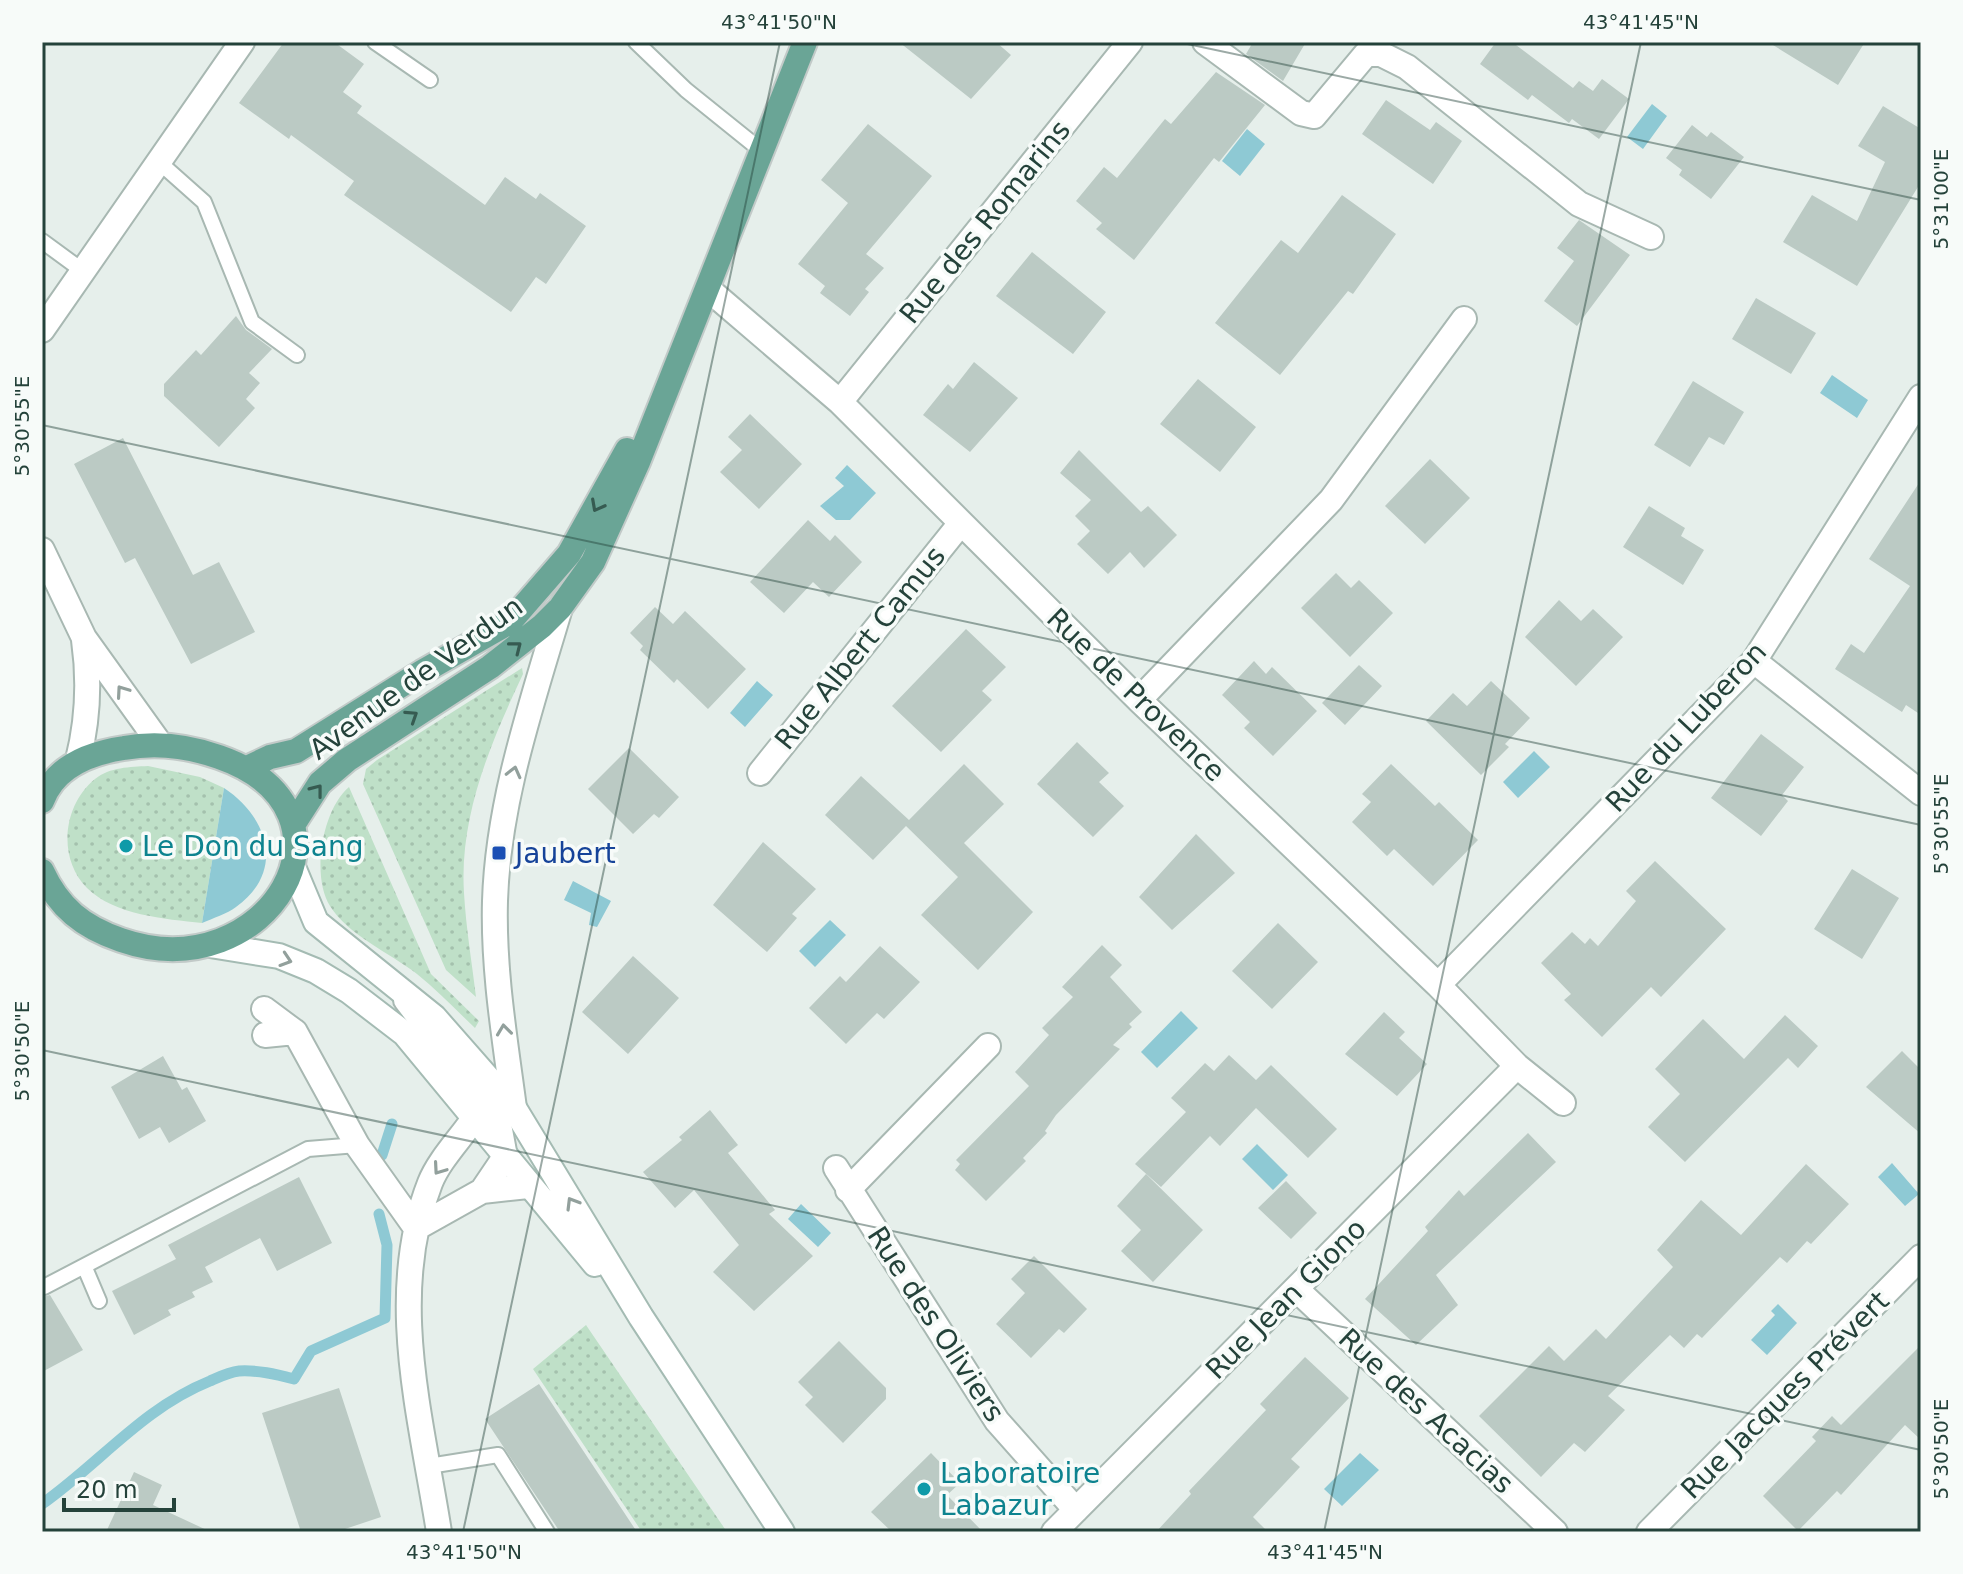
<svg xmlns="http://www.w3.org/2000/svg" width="1963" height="1574" viewBox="0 0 1963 1574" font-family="'DejaVu Sans',sans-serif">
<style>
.grass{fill:url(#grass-dots)}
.water{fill:#8ec9d4}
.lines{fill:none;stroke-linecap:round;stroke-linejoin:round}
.stream{stroke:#8ec9d4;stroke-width:11}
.building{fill:#bbcac4}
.lane-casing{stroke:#a8b8b2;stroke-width:18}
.street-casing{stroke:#a8b8b2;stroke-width:28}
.secondary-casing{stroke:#a4bbb3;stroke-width:28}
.primary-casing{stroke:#c2cac8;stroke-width:28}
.lane{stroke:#fff;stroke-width:14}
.street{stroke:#fff;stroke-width:24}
.secondary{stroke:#fff;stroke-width:24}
.primary{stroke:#6aa596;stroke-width:24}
.oneway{stroke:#365b51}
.oneway2{stroke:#92a09c}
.ticks{fill:none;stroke:#24423a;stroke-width:2;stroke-opacity:0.45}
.culture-dot{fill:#0f9aa8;stroke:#f7fbf9;stroke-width:3}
.transit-dot{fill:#1a4fb4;stroke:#f7fbf9;stroke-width:3}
.labels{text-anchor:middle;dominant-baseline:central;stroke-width:7;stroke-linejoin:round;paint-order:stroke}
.street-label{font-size:28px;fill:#24423a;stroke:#f7fbf9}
.culture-label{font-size:28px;fill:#0d838f;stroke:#f7fbf9;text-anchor:start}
.transit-label{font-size:28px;fill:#164399;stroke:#f7fbf9;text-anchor:start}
.neatline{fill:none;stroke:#24423a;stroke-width:3}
.ticks-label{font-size:20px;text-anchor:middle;fill:#24423a}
</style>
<defs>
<pattern id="grass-dots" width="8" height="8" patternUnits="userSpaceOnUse" patternTransform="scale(2)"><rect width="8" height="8" fill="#bfe0c8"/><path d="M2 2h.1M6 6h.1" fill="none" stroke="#a4c1ad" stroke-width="1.8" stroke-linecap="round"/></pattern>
</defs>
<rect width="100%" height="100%" fill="#e6efeb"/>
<!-- grass -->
<path class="grass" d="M522,668L523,674C491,742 459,816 464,893C466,928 472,963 476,997L446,970L363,784L366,769L377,760Z
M148,766L200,777L224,788L202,923C165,919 114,915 87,888C57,858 63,805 95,779C110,767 130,767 148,766Z
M349,787L431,974L479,1021L475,1028C456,1010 437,990 417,974C390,953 348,935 330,906C311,876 322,810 349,787Z
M586,1325L727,1532H642L533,1369Z"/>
<!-- water -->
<path class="water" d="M1652,104L1667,116L1643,149L1627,137Z
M1247,129L1265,144L1240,176L1222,161Z
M1832,375L1868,400L1857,418L1820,393Z
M847,465L876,493L850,520H836L820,506L844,486L835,478Z
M757,681L773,695L745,727L730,713Z
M1534,751L1550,767L1518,798L1503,782Z
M224,788C268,817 286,871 236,907C227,914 213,918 202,923Z
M573,881L611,901L597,927L589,925L591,913L564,900Z
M830,920L846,935L815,967L799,951Z
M1181,1011L1198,1028L1157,1068L1141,1052Z
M1257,1144L1288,1175L1273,1190L1242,1159Z
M1892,1163L1919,1194L1905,1206L1878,1177Z
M801,1204L831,1233L818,1247L788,1219Z
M1778,1304L1797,1323L1767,1355L1751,1340L1775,1315L1771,1311Z
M1360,1453L1379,1470L1342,1506L1324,1489Z"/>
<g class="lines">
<!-- stream -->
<path class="stream" d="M382,1155L392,1124
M42,1504C100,1463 143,1408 210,1381C219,1377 229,1372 239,1371C258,1370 275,1374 294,1379L311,1351L385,1318L387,1245L379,1214"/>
</g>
<!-- building -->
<path class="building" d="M284,42H334L364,64L343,92L362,106L357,113L485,205L505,177L536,199L540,193L586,226L546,284L536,277L511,312L344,195L354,181L291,135L289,139L239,103Z
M899,42H996L1011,55L971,99Z
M1253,42H1306L1283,81L1246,54Z
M1496,42H1512L1573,88L1579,81L1593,91L1602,79L1629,99L1599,139L1572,119L1569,123L1532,95L1528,100L1480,64Z
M1768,42H1865L1838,85Z
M1216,72L1265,105L1219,162L1214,158L1134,260L1096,229L1102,223L1076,201L1104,167L1117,178L1165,119L1171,124Z
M1386,100L1430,130L1436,122L1462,141L1433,184L1362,134Z
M1883,106L1921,129V182L1857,286L1783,242L1812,195L1857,221L1885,162L1858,146Z
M868,124L932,176L866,254L884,268L865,289L869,292L850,316L820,293L825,286L798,264L848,203L821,180Z
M1692,125L1707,137L1711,132L1744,157L1711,199L1679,175L1682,170L1666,158Z
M1342,195L1396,234L1353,294L1348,291L1280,375L1215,323L1281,240L1298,253Z
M1579,220L1630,255L1577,326L1544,301L1574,261L1557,248Z
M1032,252L1106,312L1073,354L996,296Z
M1756,298L1816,333L1791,374L1732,339Z
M236,316L246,330L272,349L249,373L260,383L246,399L255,408L219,447L164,396V384L196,350L201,355Z
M974,362L1018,398L970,452L923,415L948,384L953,389Z
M1198,379L1256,427L1220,472L1160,424Z
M1693,381L1744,412L1724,445L1709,437L1690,467L1654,445Z
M750,414L802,464L759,509L720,472L742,450L728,437Z
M123,438L193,575L219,562L255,632L191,664L135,558L125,563L74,464Z
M1079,450L1141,512L1148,506L1177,535L1144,568L1130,552L1108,574L1077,544L1090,531L1075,516L1091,500L1060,473Z
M1430,459L1470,498L1425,544L1385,506Z
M1921,480V715L1906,705L1902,712L1835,669L1851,644L1864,653L1910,586L1869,559Z
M1649,506L1685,528L1681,536L1704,550L1683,585L1623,547Z
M808,520L830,541L835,535L862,562L829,597L813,582L784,613L750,582Z
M1336,573L1351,588L1359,580L1393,613L1350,657L1301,608Z
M1559,600L1581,621L1593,609L1623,637L1576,686L1525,637Z
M655,607L673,624L685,611L746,669L708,709L677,679L674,683L640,650L643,646L630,633Z
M966,629L1006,667L982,691L992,700L941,752L892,706Z
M1254,661L1266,674L1272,667L1317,711L1273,756L1244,728L1250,722L1222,695Z
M1359,665L1382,686L1345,725L1322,703Z
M1491,681L1530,718L1505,744L1509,747L1481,775L1426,721L1453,693L1467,706Z
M1761,734L1804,767L1782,795L1788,801L1761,836L1711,798Z
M1077,742L1109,773L1099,782L1124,806L1093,837L1037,784Z
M629,748L679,797L659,818L654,814L633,834L588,789Z
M964,764L1004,804L964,843L1033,912L978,970L921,915L958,877L906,826L873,860L825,815L861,776L909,820Z
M1391,764L1435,806L1439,802L1478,840L1433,886L1394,849L1387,856L1352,822L1371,802L1362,794Z
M1196,834L1235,873L1172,930L1139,897Z
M763,842L816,889L792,914L797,918L767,952L713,905Z
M1655,861L1726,929L1661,997L1651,987L1602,1037L1564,1000L1571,994L1541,963L1572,932L1585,944L1590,938L1598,946L1636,901L1626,891Z
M1852,869L1899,898L1862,959L1814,929Z
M1278,923L1318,962L1272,1009L1232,971Z
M1102,945L1122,965L1110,977L1142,1012L1129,1024L1132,1027L1113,1045L1120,1049L1056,1115L1045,1131L1047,1133L1023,1158L1026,1161L986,1201L955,1170L960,1164L956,1160L1029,1086L1015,1072L1049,1035L1042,1028L1073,997L1062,987Z
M880,946L920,982L884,1019L877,1013L846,1044L809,1008L840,976L846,982Z
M633,956L679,998L628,1054L582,1012Z
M1384,1012L1405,1032L1399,1038L1427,1064L1397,1096L1345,1054Z
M1785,1015L1818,1046L1798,1068L1788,1058L1685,1162L1648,1127L1680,1094L1655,1069L1703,1019L1744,1059Z
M1902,1051L1921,1070V1134L1866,1087Z
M1229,1055L1256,1080L1271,1065L1337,1129L1308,1158L1256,1108L1220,1146L1210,1136L1161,1187L1135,1164L1186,1112L1171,1098L1205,1063L1214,1071Z
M163,1056L182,1090L187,1087L206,1121L169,1143L160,1127L139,1139L111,1087Z
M710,1110L738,1145L728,1153L775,1210L769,1214L813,1256L754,1311L713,1272L739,1245L694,1190L675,1208L643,1172L682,1140L679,1137Z
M1528,1133L1556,1162L1436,1275L1458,1305L1416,1345L1365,1299L1428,1231L1425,1227L1459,1190L1464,1196Z
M1806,1164L1849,1204L1811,1244L1807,1241L1787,1263L1780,1257L1702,1338L1697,1334L1684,1348L1670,1335L1608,1396L1625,1410L1585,1452L1574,1443L1541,1477L1479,1416L1549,1346L1564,1361L1596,1329L1606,1339L1673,1267L1657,1250L1701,1200L1741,1235Z
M1146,1174L1203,1230L1153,1282L1121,1251L1141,1230L1117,1206Z
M299,1177L332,1243L277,1271L260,1238L205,1267L213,1282L192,1292L195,1297L168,1310L171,1315L134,1335L112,1291L176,1259L168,1245Z
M1286,1181L1317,1213L1291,1239L1258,1208Z
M1034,1256L1087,1309L1064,1333L1059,1329L1031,1358L996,1324L1025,1293L1011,1279Z
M50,1295L83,1350L42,1372V1297Z
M839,1341L886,1388V1399L843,1443L805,1405L813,1397L798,1382Z
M1921,1345V1440L1905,1425L1841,1495L1837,1491L1798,1531L1763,1496L1816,1441L1812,1437L1832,1416L1841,1425Z
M1305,1357L1349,1398L1291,1459L1300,1467L1253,1517L1268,1532H1156L1191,1494L1189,1491L1266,1410L1260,1404Z
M539,1384L637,1532H560L485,1419Z
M339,1388L381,1517L336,1532H301L262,1413Z
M931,1453L960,1483L947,1495L983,1532H892L871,1512Z
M134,1472L162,1485L153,1505L211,1532H106Z"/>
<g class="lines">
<defs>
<path id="lane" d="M375,42L430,80
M636,42L686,90L763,152
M159,162L204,202L252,322L297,355
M42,241L83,271
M85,1268L99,1301
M44,1287L308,1149L357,1145
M429,1466L498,1455L547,1532"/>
<path id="street" d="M1205,42L1301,113L1314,116L1366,54H1381L1407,67L1579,204L1651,237
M708,289L840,402L1139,700L1438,985L1517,1066L1563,1103
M42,330L242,42
M840,402L1130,42
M42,550L84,638L160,744
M1754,661L1921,793
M1139,700L1331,500L1464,319
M78,760C88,720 90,682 84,640
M760,773L961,523
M1438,985L1754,661L1921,397
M406,1000L498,1119L505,1157L482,1191
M264,1009L295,1032
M265,1035L295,1032L357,1145L416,1228
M514,1108C505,1040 493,970 495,901C498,801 532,703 560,608
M836,1168L997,1421L1076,1510
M848,1190L988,1046
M416,1228L482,1191L528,1186
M1296,1289L1555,1532
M439,1532C421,1417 386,1295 430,1183C439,1160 461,1138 475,1117
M1054,1532L1517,1066
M1649,1532L1921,1257"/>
<path id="secondary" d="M293,867L316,922L434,1017L514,1108L641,1317L782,1532
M210,945L279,956L316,971L349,991L405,1034L595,1264"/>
<path id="primary" d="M247,768L270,757L296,751L422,672L510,622L569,554L627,450
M42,801C55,766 90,753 124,748C157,742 188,746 219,757C374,811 268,991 121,940C83,927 59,908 42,871
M293,825L320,783L347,760L490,667L542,626L560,608L593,562L638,462L805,42"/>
</defs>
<!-- lane casing -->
<use href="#lane" class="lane-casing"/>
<!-- street casing -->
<use href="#street" class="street-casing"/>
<!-- secondary casing -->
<use href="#secondary" class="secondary-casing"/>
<!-- primary casing -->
<use href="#primary" class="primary-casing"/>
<!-- lane -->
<use href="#lane" class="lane"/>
<!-- street -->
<use href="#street" class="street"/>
<!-- secondary -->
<use href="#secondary" class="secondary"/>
<!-- primary -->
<use href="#primary" class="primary"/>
</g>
<!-- one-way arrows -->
<defs><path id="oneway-chevron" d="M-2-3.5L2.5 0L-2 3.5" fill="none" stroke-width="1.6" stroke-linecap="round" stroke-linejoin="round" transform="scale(2)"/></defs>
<g class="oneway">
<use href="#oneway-chevron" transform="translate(597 506) rotate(118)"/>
<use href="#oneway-chevron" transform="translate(516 647) rotate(-38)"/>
<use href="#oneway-chevron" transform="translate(412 716) rotate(-33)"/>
<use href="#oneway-chevron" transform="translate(317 790) rotate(-52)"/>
</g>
<g class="oneway2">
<use href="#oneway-chevron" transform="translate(122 691) rotate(-125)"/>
<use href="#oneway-chevron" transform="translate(514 772) rotate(-76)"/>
<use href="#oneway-chevron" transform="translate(286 960) rotate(18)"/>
<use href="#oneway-chevron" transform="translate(504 1030) rotate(-97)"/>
<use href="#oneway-chevron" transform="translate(439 1169) rotate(125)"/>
<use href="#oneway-chevron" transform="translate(572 1203) rotate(-121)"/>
</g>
<!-- ticks -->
<path class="ticks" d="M1178,42L1921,200M42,425L1921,825M42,1050L1921,1450M463,1532L780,42M1324,1532L1641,42"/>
<!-- markers -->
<g class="culture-dot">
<circle cx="126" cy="846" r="8"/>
<circle cx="924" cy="1489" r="8"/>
</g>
<rect class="transit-dot" x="491" y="845" width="16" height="16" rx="4"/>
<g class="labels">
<!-- street labels -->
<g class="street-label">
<text transform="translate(985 222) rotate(-51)">Rue des Romarins</text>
<text transform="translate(860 648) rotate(-51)">Rue Albert Camus</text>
<text transform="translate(416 678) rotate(-36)">Avenue de Verdun</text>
<text transform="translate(1136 695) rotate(44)">Rue de Provence</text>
<text transform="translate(1686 727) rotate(-47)">Rue du Luberon</text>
<text transform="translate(1286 1299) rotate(-45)">Rue Jean Giono</text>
<text transform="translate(936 1324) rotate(57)">Rue des Oliviers</text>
<text transform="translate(1785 1395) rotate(-45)">Rue Jacques Prévert</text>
<text transform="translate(1426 1411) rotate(43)">Rue des Acacias</text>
</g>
<!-- culture labels -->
<g class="culture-label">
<text x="142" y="846">Le Don du Sang</text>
<text x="940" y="1473">Laboratoire<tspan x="940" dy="32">Labazur</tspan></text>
</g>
<!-- transit labels -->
<g class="transit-label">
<text x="515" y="853">Jaubert</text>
</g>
</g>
<!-- border -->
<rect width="1963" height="1574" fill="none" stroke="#f7fbf9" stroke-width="88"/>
<!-- scale -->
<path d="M64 1498v12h110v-12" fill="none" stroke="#24423a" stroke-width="4"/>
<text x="76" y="1498" font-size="24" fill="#24423a" stroke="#f7fbf9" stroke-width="6" paint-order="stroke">20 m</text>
<rect x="44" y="44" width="1875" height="1486" class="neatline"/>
<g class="ticks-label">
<text x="779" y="29">43°41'50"N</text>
<text x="1641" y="29">43°41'45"N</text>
<text transform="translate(1941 199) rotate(-90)" y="7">5°31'00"E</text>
<text transform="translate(22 426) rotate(-90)" y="7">5°30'55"E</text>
<text transform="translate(1941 824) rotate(-90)" y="7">5°30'55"E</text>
<text transform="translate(22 1051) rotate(-90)" y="7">5°30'50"E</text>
<text transform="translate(1941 1449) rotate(-90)" y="7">5°30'50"E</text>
<text x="464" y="1559">43°41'50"N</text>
<text x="1325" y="1559">43°41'45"N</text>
</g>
</svg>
